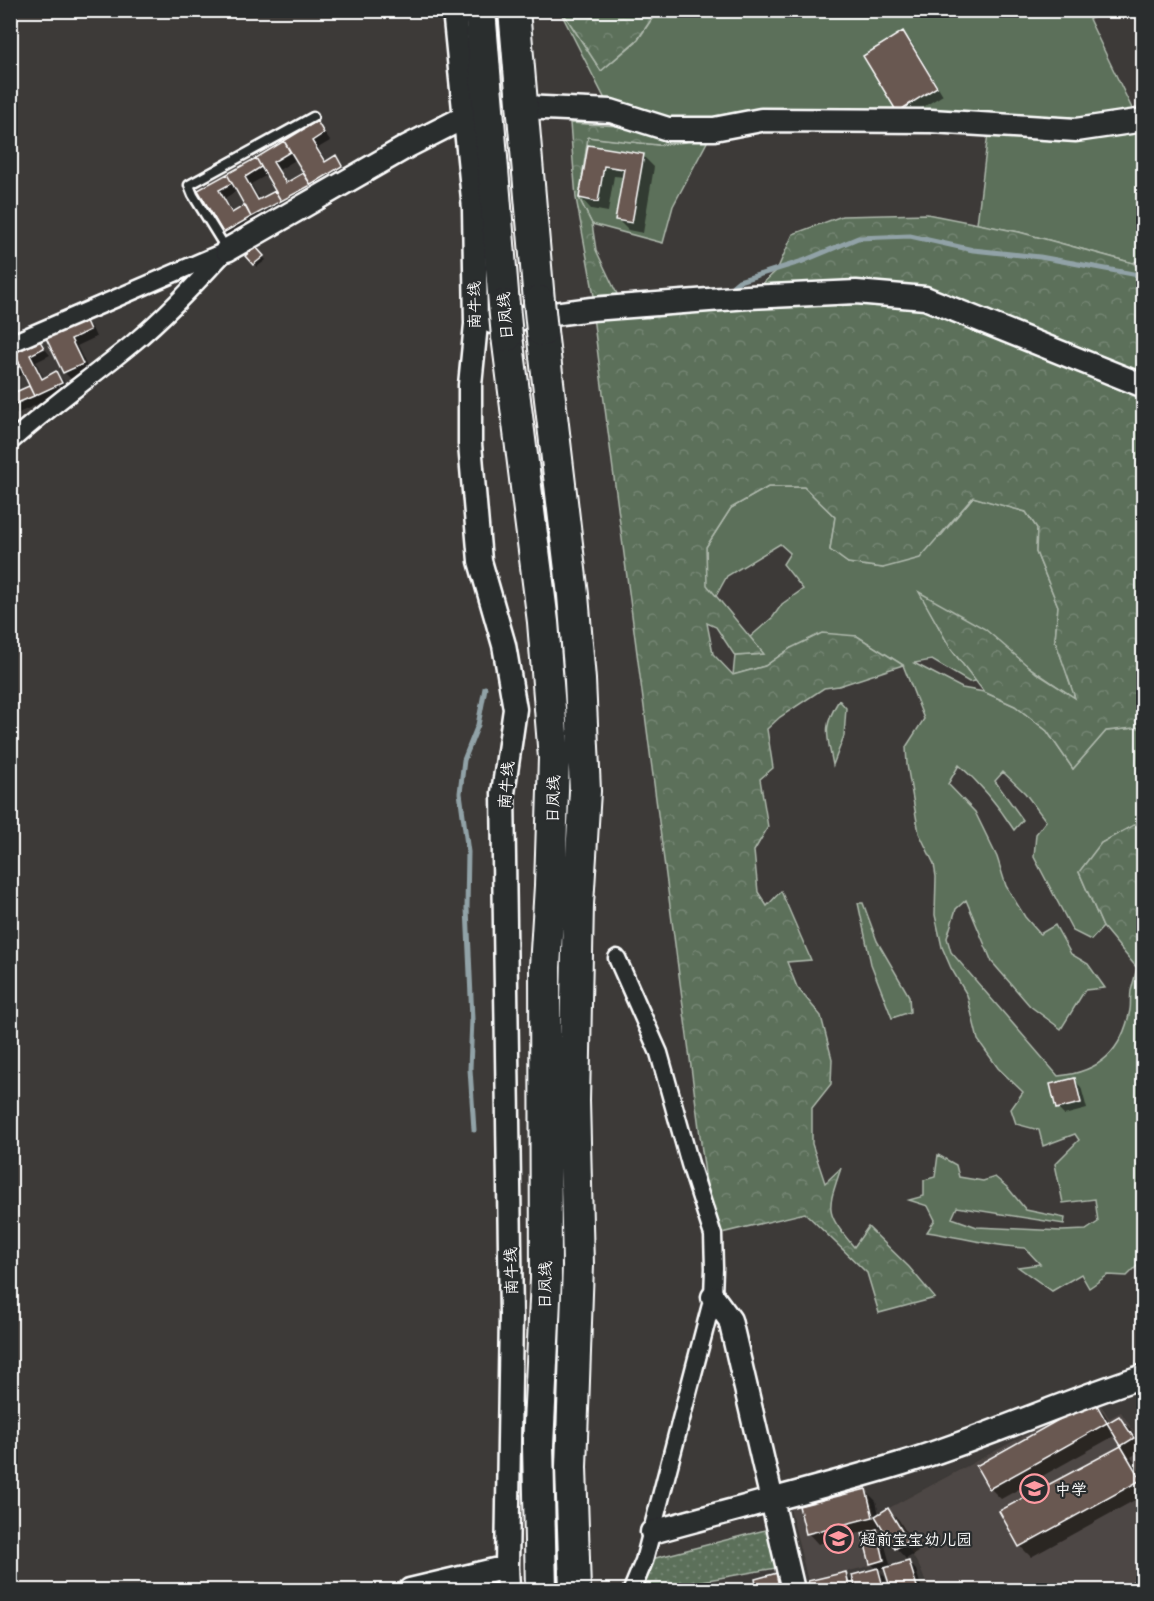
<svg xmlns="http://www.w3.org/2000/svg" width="1154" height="1601" viewBox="0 0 1154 1601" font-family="Sriracha,'LXGW WenKai TC',sans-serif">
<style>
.built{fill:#4e4744}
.grass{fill:#5c705a;stroke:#aeb8ac;stroke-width:1.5}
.forest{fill:url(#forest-crowns);stroke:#aeb8ac;stroke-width:1.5}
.park{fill:url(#park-dots);stroke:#aeb8ac;stroke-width:1.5}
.shadow{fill:#0007;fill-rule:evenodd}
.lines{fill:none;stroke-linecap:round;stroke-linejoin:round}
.stream{stroke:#91a2a7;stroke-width:5}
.building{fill:#695851;stroke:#fff;stroke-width:1.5}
.lane-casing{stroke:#fff;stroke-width:13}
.street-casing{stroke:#fff;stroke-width:21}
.secondary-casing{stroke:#fff;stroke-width:27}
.highway-casing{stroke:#fff;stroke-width:34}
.lane{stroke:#2a2d2e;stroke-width:8}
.street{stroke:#2a2d2e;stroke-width:16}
.secondary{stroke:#2a2d2e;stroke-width:22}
.highway{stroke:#2a2d2e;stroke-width:30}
.highway-bridge-casing{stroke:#fff;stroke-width:34;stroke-linecap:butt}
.highway-bridge{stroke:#2a2d2e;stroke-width:30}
.labels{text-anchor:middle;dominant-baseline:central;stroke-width:4.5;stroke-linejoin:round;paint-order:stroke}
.street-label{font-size:16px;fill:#fff;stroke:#2a2d2e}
.poi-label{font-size:16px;fill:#fff;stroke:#2a2d2e;text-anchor:start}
</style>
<defs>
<pattern id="forest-crowns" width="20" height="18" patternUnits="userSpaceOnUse" patternTransform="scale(1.5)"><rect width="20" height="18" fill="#5c705a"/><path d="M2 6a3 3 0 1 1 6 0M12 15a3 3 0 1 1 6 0" fill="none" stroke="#748573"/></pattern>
<pattern id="park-dots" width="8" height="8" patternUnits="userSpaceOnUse" patternTransform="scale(1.5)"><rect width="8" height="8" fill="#5c705a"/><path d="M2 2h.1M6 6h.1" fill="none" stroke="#748573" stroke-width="1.8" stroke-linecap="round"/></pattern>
</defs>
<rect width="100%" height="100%" fill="#3d3a38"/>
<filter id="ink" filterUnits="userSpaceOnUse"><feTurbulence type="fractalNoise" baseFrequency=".0167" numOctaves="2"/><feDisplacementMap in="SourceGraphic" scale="12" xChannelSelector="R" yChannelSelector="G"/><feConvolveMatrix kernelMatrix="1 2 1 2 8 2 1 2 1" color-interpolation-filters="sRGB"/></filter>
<g filter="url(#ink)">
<!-- built -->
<path class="built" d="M1096,1397L1109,1418L1121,1412L1137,1437L1144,1470L1143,1590H929L920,1568L905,1543L895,1549L876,1518L886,1562L808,1581L789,1504L867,1485L876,1515Z"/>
<!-- grass -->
<path class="grass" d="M560,11H562L601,71L638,40L657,11H1111L1089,19L1138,121L1143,120V258L1133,263L1019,232L977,224L989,125L714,129L673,206L663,243L592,224L579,198L588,137L658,145L611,111Z
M768,487H804L835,517L830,550L848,563L883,568L940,537L973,497L1026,512L1037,528L1036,552L1058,606L1055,640L1076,699L920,593L951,649L976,681L969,682L932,660L914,663L962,688L984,692L1015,706L1047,731L1073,769L1106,731L1143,727V820L1101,843L1079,872L1103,927L1091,940L1073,931L1034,857L1036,834L1046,821L1025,793L1003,772L995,781L1023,820L1014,830C998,805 981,784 959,765L948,784L975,812L997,857L1006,886L1025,917L1040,934L1055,925L1071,954L1088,964L1105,988L1085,990L1061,1029L1030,1006L992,962L966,900L956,909L947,938L951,952L1058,1076C1100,1072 1122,1051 1130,1010C1131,1004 1130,997 1131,991C1133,983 1135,976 1137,968L1143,967V1260L1127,1276L1108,1275L1089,1288L1081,1274L1052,1291L1018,1267L1040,1264L1025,1248C992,1246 960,1237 927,1232L935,1220L928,1206L909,1200L924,1196V1180L935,1177L938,1155L956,1165L959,1177L983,1181L995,1177L1008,1188L1026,1210L1065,1218L1064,1224L957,1207L952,1218L977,1227L1062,1231L1086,1230L1098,1222L1095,1199L1063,1203L1055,1164L1079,1140L1075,1134L1043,1146L1039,1130L1016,1124L1011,1109L1023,1092L998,1068L978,1040L967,995L951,968L942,947L935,915L936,877L934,864L919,833L907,765L906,747L924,719L903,665L857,636L791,648L765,666L733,675L735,656L763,654L750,637L773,617L782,604L803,589L783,564L790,553L780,544L727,576L716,596L706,585V547L731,508Z
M839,700L846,708L844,736L833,765C827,734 822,728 839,700Z
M858,903H863L877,941L909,996L910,1012L892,1018L871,964Z"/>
<!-- forest -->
<path class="forest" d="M562,11H657L638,39L601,71Z
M570,123L668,129H714L686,142L658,145L588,137L579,198L592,224L596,250L617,294L594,296L576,198Z
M927,214L1019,232L1133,263L1143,272V727L1106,731L1073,769L1047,731L1015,706L984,692L951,649L919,592L985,629L1036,673L1075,698L1055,640L1058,606L1036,552L1037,528L1026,512L973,497L920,558L883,568L848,563L830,550L835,517L804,487H768L731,508L706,547L707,585L764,654L735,656L716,627L707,623L713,654L733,675L765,666L791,648L822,633L857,636L903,665L839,686L824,688L780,717L767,729L773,768L760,779L768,827L754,851L758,892L767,906L781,891L811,960L787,962L797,987L821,1016L832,1059L831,1084L812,1108V1144L825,1183L841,1168C827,1211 824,1211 854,1247L868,1227L909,1267L935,1298L879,1313L867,1273L805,1213L713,1235L592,309L748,297L777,270L793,234L842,216Z
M1143,820L1144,967L1137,968L1103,927L1079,872L1101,843Z"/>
<!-- park -->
<path class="park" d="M777,1527L787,1566L652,1590H632L644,1561Z"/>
<!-- shadow -->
<path class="shadow" d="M903,33L910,40L943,95L905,118L898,111Z
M317,123L330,141L318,148L327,162L336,157L348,173L231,239L224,232L200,191ZM297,159L306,173L288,184L279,170ZM267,175L277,191L260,200L251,184ZM238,190L247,206L234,213L225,198Z
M589,147L643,156L654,167L643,233L628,230L617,219L624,177L614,176L608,212L591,209L581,198Z
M256,249L266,260L257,267L247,256Z
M85,321L92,328L96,337L77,346L89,371L71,379L64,372L48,339Z
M40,343L50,355L36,362L44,379L56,373L63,380L68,390L10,417V387L14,395L31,387L26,373L10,381V356Z
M1074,1080L1081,1087L1087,1109L1064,1115L1057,1108Z
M1094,1402L1104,1413L1110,1423L1119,1417L1130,1428L1143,1449L1131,1457L1144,1479V1495L1031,1557L1020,1546L1001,1512L1123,1447L1116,1435L1001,1499L990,1488Z
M865,1490L876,1501L879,1515L888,1510L899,1520L918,1552L906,1559L896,1548L884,1527L875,1529L883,1538L891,1568L909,1563L916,1570L922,1590H892L886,1568L878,1570L885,1577L889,1590H812L810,1582L845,1574L856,1585L878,1570L871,1563L863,1532L818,1544L808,1533Z"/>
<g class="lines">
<!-- stream -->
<path class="stream" d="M733,286L739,281L803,261L858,238L910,236L973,250L1040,257L1144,276
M474,1130L470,1069L472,1019L467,908L468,852L460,793L464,760L478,725L485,688"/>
</g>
<!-- building -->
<path class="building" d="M903,31L937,87L897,112L863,56Z
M317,121L324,133L312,141L325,162L336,155L342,166L311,185L284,141Z
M284,141L290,152L273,162L286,183L303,173L311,185L281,201L256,158Z
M588,145L644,154L632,223L615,220L624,169L604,166L598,202L579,198Z
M256,158L261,167L245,177L258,200L275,191L281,201L251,217L227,174Z
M227,174L232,183L219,190L232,213L245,205L251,217L223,233L198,190Z
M256,247L264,256L253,265L245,256Z
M85,319L90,330L71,339L83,364L63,373L46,338Z
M40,341L44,348L30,355L42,379L56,371L62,383L34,396L14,353Z
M14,353L21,366L10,371V354Z
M29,386L34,396L10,406V393L11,394Z
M1075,1078L1081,1103L1056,1109L1050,1084Z
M1094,1400L1107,1423L989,1489L976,1466Z
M1119,1416L1134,1438L1121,1446L1107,1423Z
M1121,1446L1141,1480L1019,1547L999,1511Z
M866,1489L873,1517L806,1534L799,1506Z
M888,1508L908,1541L895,1549L875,1516Z
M877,1529L884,1560L870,1564L862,1533Z
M909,1561L918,1590H891L884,1568Z
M878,1568L884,1590H856L852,1575Z
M846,1572L850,1590H810L808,1581Z
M777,1573L782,1590H757L755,1579Z
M1144,1576V1590H1117Z"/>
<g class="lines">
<defs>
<path id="lane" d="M227,250L193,195L189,185L313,117"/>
<path id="street" d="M10,344L221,253
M10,442C49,407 92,377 132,344C167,315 197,282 227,250
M617,958L659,1053L690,1164L713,1235L714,1268L713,1297L644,1561L632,1590"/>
<path id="secondary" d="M454,10L474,209L476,324L470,385V444L480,561L504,645L515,709L503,793L511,1315L507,1567
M522,107L611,111L668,129H714L761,120L931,121L1076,130L1144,120
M227,250L408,146L465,117L476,115
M492,322L592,309L748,297L856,292L925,298L1144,386
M713,1297L730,1320L793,1590
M652,1532C735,1509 820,1488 903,1463C985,1438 1062,1402 1144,1376
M410,1590L507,1567L508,1590"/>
<path id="highway" d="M480,10L504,305
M514,10L539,301
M542,331L573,595L580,680L585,791L578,904L574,1101L578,1265L571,1467L575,1590
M507,336L543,622L554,758L550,886L545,967L546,1279L538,1445L541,1590"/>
</defs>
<!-- lane casing -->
<use href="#lane" class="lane-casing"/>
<!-- street casing -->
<use href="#street" class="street-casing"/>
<!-- secondary casing -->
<use href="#secondary" class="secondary-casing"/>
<!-- highway casing -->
<use href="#highway" class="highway-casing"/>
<!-- lane -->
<use href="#lane" class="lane"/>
<!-- street -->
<use href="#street" class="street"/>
<!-- secondary -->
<use href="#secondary" class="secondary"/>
<!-- highway -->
<use href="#highway" class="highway"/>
<defs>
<path id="highway-bridge" d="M539,301L542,331
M504,305L507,336"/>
</defs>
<!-- highway-bridge casing -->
<use href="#highway-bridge" class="highway-bridge-casing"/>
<!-- highway-bridge -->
<use href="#highway-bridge" class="highway-bridge"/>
</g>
</g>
<!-- icons -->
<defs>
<symbol id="school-ring" viewBox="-11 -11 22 22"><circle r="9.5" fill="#2a2d2e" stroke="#ff9aa2" stroke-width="1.5"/><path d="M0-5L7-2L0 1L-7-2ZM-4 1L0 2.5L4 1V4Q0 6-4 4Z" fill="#ff9aa2"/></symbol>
</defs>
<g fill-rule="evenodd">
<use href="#school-ring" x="1018" y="1472" width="33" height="33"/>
<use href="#school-ring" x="822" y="1522" width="33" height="33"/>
</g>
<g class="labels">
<!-- street labels -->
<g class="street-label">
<text transform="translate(474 305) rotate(-90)">南牛线</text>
<text transform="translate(505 316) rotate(-94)">日凤线</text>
<text transform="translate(506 785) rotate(-85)">南牛线</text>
<text transform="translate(553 799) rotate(-88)">日凤线</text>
<text transform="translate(511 1271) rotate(-91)">南牛线</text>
<text transform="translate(545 1285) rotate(-89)">日凤线</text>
</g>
<!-- poi labels -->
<g class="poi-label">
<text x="1055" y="1489">中学</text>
<text x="860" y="1539">超前宝宝幼儿园</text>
</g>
</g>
<!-- margin -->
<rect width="1154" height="1601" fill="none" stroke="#2a2d2e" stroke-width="36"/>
<rect x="18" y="18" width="1118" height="1565" fill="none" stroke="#fff" stroke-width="2" filter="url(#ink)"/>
</svg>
